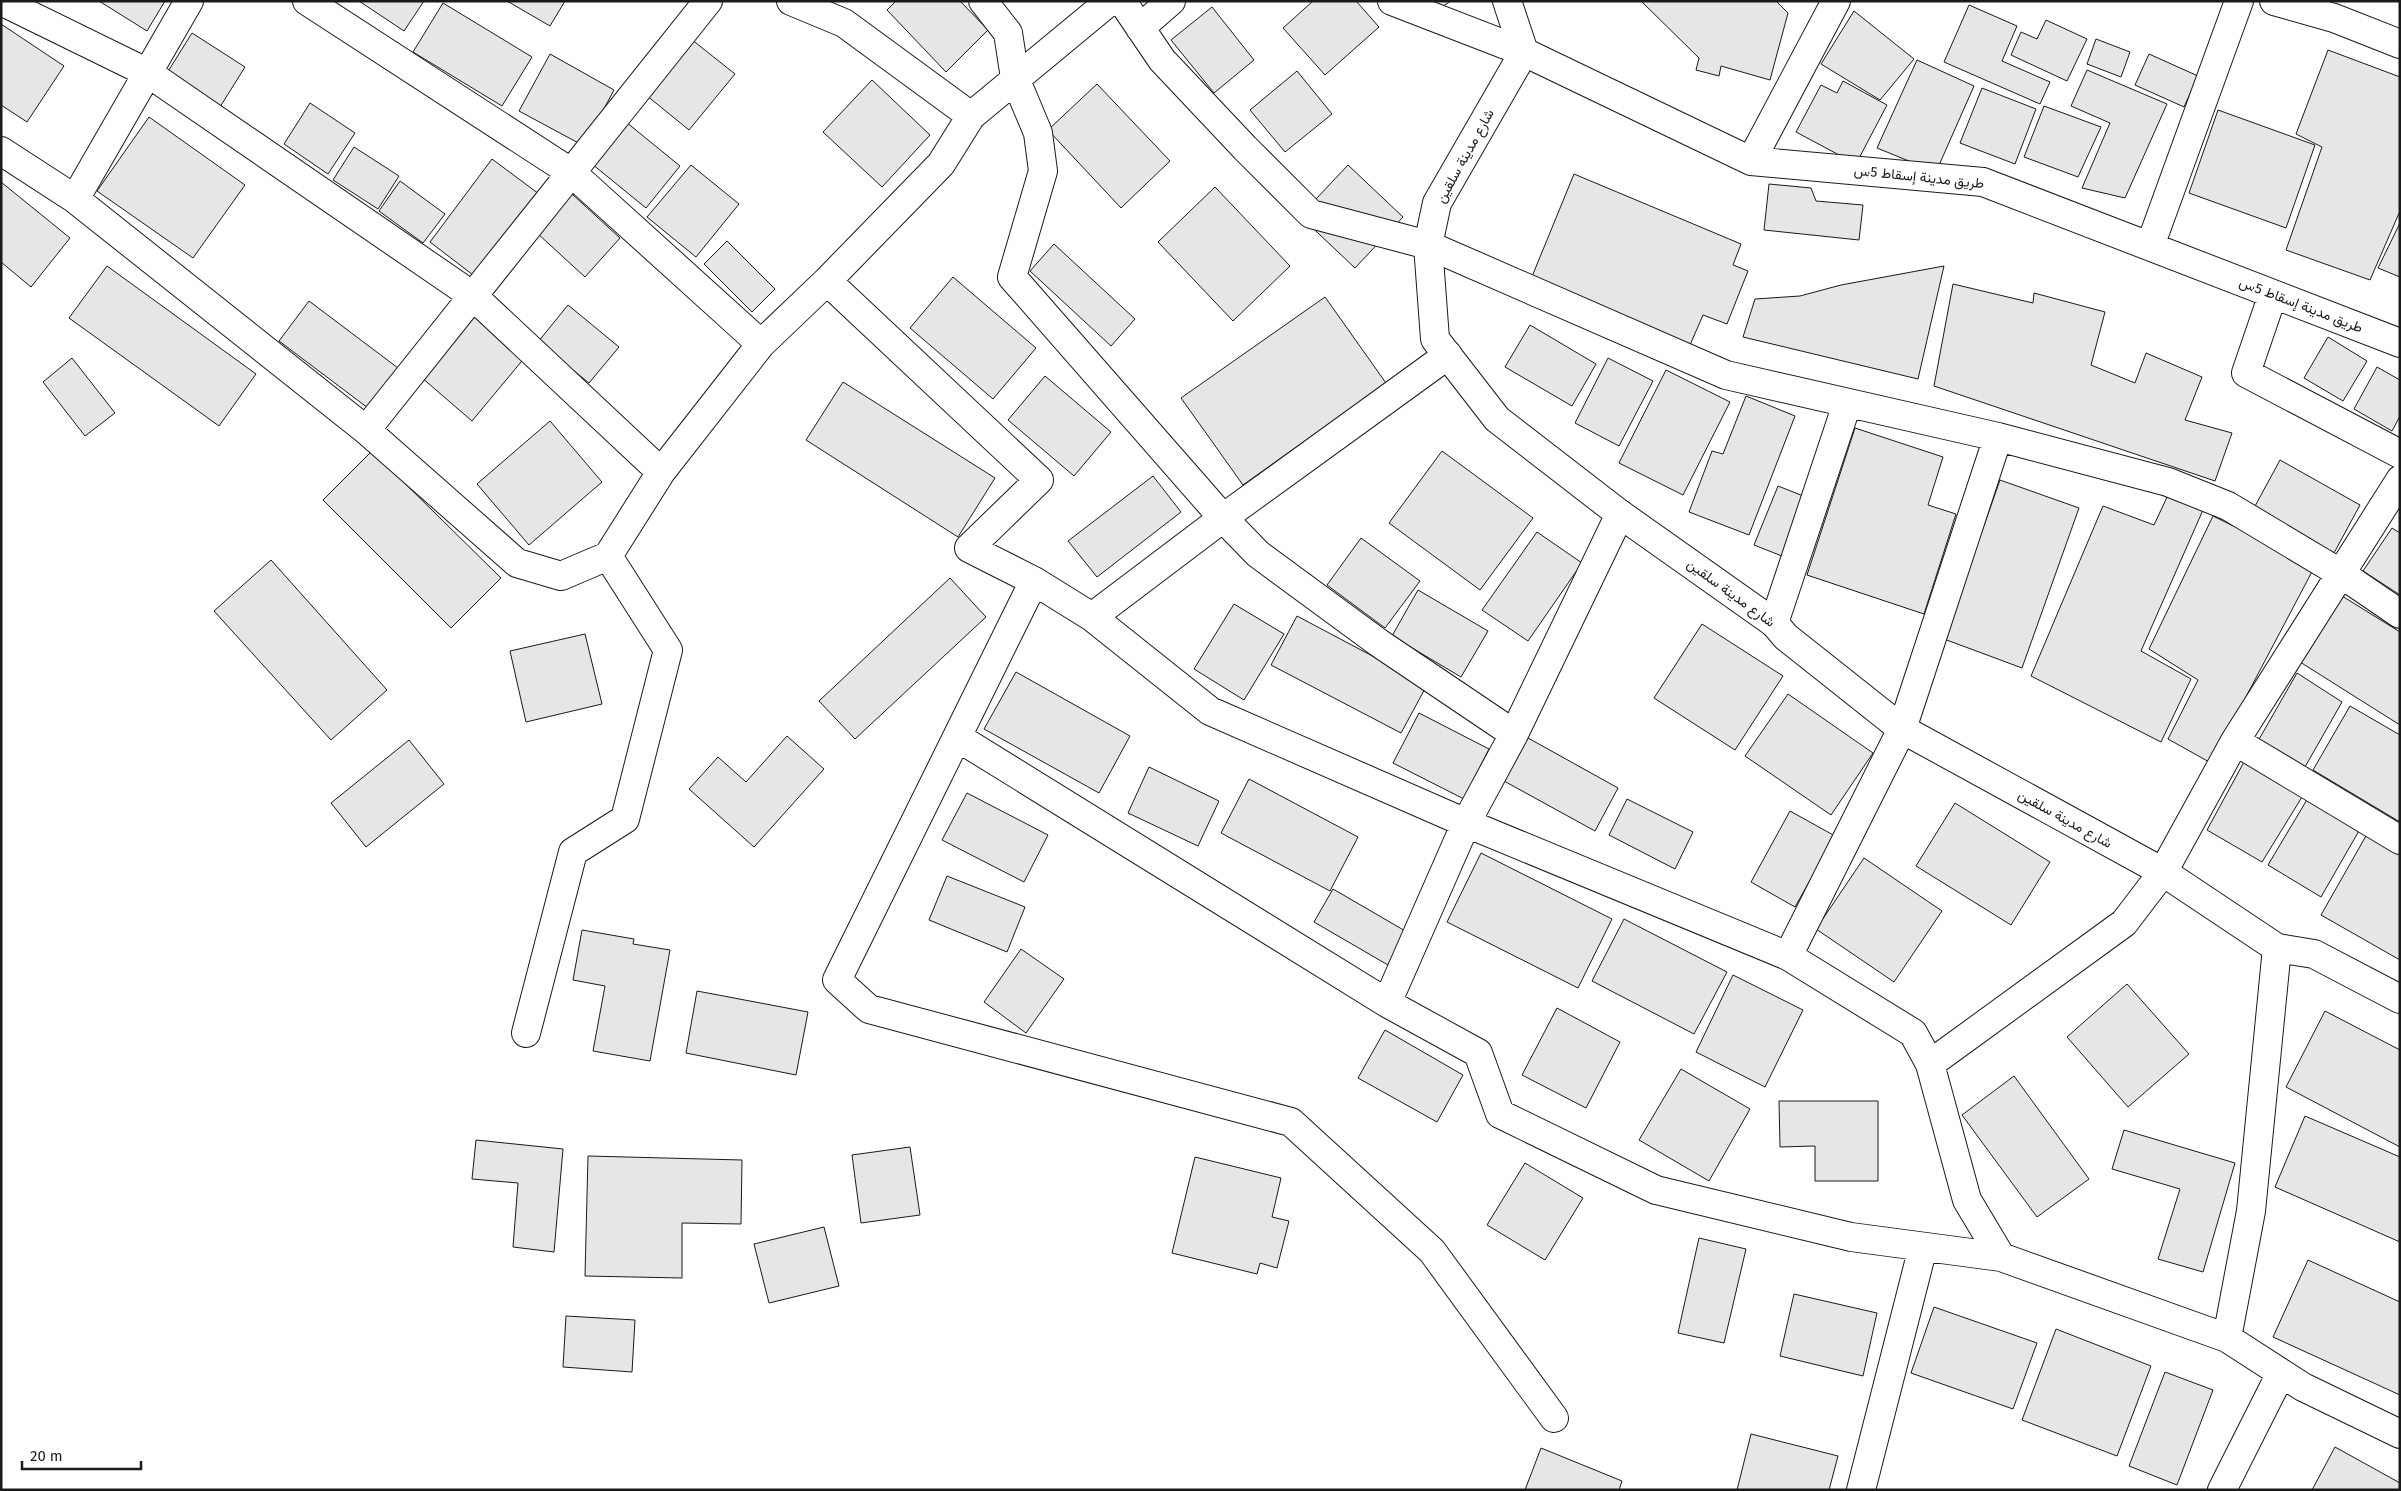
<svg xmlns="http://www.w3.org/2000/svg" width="2401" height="1491" viewBox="0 0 2401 1491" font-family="'Fira Sans',Vazirmatn,sans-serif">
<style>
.building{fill:#e6e6e6;stroke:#1a1a1a}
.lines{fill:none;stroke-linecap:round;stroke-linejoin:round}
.minor-casing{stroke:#1a1a1a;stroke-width:30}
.primary-casing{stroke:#1a1a1a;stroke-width:30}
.minor{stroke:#fff;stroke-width:28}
.primary{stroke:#fff;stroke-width:28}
.labels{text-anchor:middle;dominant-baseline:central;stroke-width:4;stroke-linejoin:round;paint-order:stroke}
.street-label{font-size:14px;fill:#1a1a1a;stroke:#fff}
</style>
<rect width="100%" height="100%" fill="#fff"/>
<!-- building -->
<path class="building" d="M99,1H165L147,31Z
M359,1H424L404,31Z
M507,1H565L550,26Z
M896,1H960L988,30L946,72L887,10Z
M1313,1H1356L1379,27L1325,75L1283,28Z
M1427,1H1451L1434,12Z
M1641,1H1776L1788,13L1770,80L1721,66L1719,76L1696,70L1699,58Z
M443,3L532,57L502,106L413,52Z
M1969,5L2017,26L2002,61L2050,82L2040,104L1944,62Z
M1212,7L1254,60L1214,93L1171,40Z
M1854,11L1914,59L1880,100L1821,64Z
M2046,20L2087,39L2067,81L2011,55L2021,32L2037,39Z
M1,24L64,66L27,122L1,105Z
M192,33L245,67L220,107L167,73Z
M691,39L735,74L689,130L646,95Z
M2096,39L2130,52L2121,77L2087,64Z
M2328,50L2400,77V211L2370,280L2286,250L2322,147L2296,134Z
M550,54L614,90L584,146L519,111Z
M2149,54L2198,76L2184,107L2135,85Z
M1917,60L1974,86L1936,172L1877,148Z
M2087,70L2167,104L2125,198L2082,188L2110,123L2071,106Z
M1297,71L1332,114L1285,152L1250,110Z
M872,80L930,135L882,187L823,132Z
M1843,81L1887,105L1856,164L1796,132L1821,85L1837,93Z
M1097,84L1170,161L1121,208L1048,130Z
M1982,88L2036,109L2015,164L1960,143Z
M310,103L355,133L328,174L284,144Z
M2044,106L2101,127L2078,177L2024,157Z
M2218,110L2315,145L2286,228L2189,193Z
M149,117L245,185L193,258L97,191Z
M626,122L680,166L646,208L592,164Z
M354,147L399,176L378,209L333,180Z
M492,159L539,194L477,278L430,242Z
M691,165L739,204L696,257L647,217Z
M1348,165L1403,217L1355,268L1300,216Z
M1574,174L1741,244L1733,265L1748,271L1727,324L1703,315L1690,345L1531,279Z
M400,181L445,214L423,243L379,211Z
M1,182L70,238L31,287L1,262Z
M1769,184L1811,188L1816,201L1863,205L1859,240L1764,230Z
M1215,187L1290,266L1233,321L1158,242Z
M572,194L620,238L585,277L537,233Z
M2400,223V277L2378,268Z
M727,241L775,289L752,312L704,264Z
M1054,244L1135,319L1111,346L1030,271Z
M107,266L256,374L219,426L69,318Z
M1944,266L1918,379L1743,337L1755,299L1800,296L1841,285Z
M953,277L1036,348L993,399L910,328Z
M1953,284L2033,303L2034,293L2105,312L2091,365L2135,383L2146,353L2202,377L2185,420L2232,433L2215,481L1934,386Z
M1325,297L1386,383L1243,485L1181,398Z
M309,301L398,368L368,408L279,341Z
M568,305L619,347L589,383L538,342Z
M475,313L526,356L472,421L421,377Z
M1530,325L1596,364L1572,406L1505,367Z
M2328,337L2367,361L2343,401L2304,378Z
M72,358L115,413L85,436L43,382Z
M1608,358L1653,381L1619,446L1575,423Z
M2377,367L2400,380V416L2392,431L2354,409Z
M1666,370L1730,402L1683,495L1619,463Z
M1045,376L1111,432L1074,476L1008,420Z
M843,382L995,478L958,537L806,440Z
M1746,396L1795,416L1749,535L1689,512L1712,451L1723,454Z
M550,421L602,482L529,545L477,484Z
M1855,428L1943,457L1928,505L1956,514L1924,614L1807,575Z
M372,451L501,578L451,628L323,500Z
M1442,451L1533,518L1480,590L1389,523Z
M2280,460L2360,505L2334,553L2254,508Z
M1153,476L1181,512L1097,577L1068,541Z
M2000,480L2079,508L2022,668L1944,639Z
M1778,486L1816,501L1792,560L1754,545Z
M2168,495L2203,510L2141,651L2191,679L2161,742L2031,676L2103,506L2154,525Z
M2213,516L2315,566L2211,763L2168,739L2198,680L2149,649Z
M2392,528L2400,533V595L2363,571Z
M1537,532L1582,563L1528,641L1482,610Z
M1361,538L1420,581L1385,628L1327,585Z
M271,560L387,690L331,740L214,611Z
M950,578L986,617L855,739L819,701Z
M1418,590L1488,631L1461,677L1392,636Z
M2342,596L2400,632V725L2300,662Z
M1234,604L1284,634L1244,700L1194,669Z
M1297,616L1427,685L1401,733L1271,665Z
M1702,624L1783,676L1735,750L1654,698Z
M585,634L602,704L526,722L510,651Z
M1016,672L1130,736L1099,793L984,729Z
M2297,673L2342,702L2305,767L2258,741Z
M1788,694L1873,753L1831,815L1745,756Z
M2350,706L2400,735V822L2313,770Z
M1419,713L1489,749L1464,799L1393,763Z
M787,736L824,769L754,847L689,789L718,757L746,782Z
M1528,738L1618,788L1595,831L1504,781Z
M409,740L444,784L366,847L331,803Z
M2244,762L2302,797L2262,862L2207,830Z
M1149,767L1219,801L1198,846L1128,813Z
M1249,779L1358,837L1330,891L1221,833Z
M967,793L1048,835L1024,882L942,840Z
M2308,798L2360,829L2321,897L2268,865Z
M1627,799L1693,832L1675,869L1609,835Z
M1955,803L2050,862L2011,925L1916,866Z
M1790,811L1835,836L1795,907L1751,882Z
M2367,834L2400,853V960L2321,915Z
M1481,853L1612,919L1578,988L1447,922Z
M1864,858L1942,911L1894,982L1816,929Z
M947,876L1025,907L1007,952L929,920Z
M1333,889L1407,932L1388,965L1314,922Z
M1624,919L1727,972L1694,1034L1592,981Z
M582,930L634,939L633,944L670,950L650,1061L593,1051L605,986L573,980Z
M1021,949L1064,979L1026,1033L984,1002Z
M1733,975L1803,1010L1765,1087L1696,1052Z
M2127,984L2189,1054L2128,1107L2067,1037Z
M697,991L808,1012L796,1075L686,1053Z
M1557,1008L1620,1042L1586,1108L1522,1075Z
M2325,1011L2400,1050V1147L2286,1087Z
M1385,1030L1463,1075L1437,1122L1358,1078Z
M1681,1069L1750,1109L1709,1181L1639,1140Z
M2014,1076L2089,1179L2037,1217L1962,1115Z
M1779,1101H1878V1181H1815V1146L1780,1147Z
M2305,1116L2400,1157V1242L2275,1187Z
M2124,1130L2235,1163L2203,1272L2158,1259L2180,1189L2112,1169Z
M476,1140L563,1149L554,1252L513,1247L518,1183L472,1179Z
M910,1147L920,1215L861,1223L852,1155Z
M588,1156L742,1160L741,1224L682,1223V1278L585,1276Z
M1195,1157L1281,1178L1272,1217L1289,1221L1277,1268L1260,1263L1257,1274L1172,1253Z
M1525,1163L1583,1198L1545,1260L1487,1225Z
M824,1227L839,1286L769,1303L754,1244Z
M1699,1238L1746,1249L1724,1343L1678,1333Z
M2308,1260L2400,1302V1395L2273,1337Z
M1794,1294L1877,1313L1863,1376L1780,1356Z
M1934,1307L2037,1343L2013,1409L1911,1373Z
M566,1316L635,1320L632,1372L563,1367Z
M2056,1329L2151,1366L2117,1456L2022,1420Z
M2165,1372L2213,1390L2177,1485L2129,1466Z
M1751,1434L1838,1456L1829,1490H1737Z
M2335,1447L2400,1483V1490H2312Z
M1541,1448L1622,1481L1619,1490H1525Z"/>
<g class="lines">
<defs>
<path id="minor" d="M1,1L148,73L473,296L661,472
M307,1L572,173L761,344
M791,1L844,23L971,116
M983,1L1008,33L1015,78L1038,133L1043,171L1012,277L1223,518L1258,554L1379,643L1514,734
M1122,1L1162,60L1245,148L1311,214L1428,245L1726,375L1998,437L2168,482L2228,506L2340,573L2400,614
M1392,1L1524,52L1751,161L1983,182L2400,343
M2274,1L2334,18L2400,44
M1140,28L1171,1
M1,151L75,199L366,430L517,563L561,576L608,556
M1751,161L1836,1
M75,199L189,1
M2150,246L2239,1
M827,281L1039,480L969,548L1034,581
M2273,294L2246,373L2400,454
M366,430L708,1
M1092,617L1223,518L1448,355
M1774,623L1847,404
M957,737L1387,1003L1478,1053L1500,1114L1656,1190L1851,1237L2001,1257
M2235,741L2400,840
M1788,956L1902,729L1998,437
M1387,1003L1466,823L1514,734L1620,514
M526,1033L573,852L625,819L668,650L608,556L661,472L761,344L827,281L941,164L971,116L1110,1
M1930,1064L2124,923L2163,872L2235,741L2400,480
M2227,1338L2251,1211L2277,948
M1554,1418L1432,1251L1291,1122L869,1009L837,980L1034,581L1092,617L1210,711L1466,823L1788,956L1913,1033L1930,1064L1967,1200L2001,1257L2227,1338L2303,1387L2400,1434
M1861,1490L1923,1247
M2222,1490L2281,1373"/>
<path id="primary" d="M1507,1L1524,52L1437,203L1428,245L1435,339L1497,419L1620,514L1774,623L1786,637L1902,729L2163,872L2277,948L2314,954L2400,999"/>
</defs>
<!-- minor casing -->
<use href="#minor" class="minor-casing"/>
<!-- primary casing -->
<use href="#primary" class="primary-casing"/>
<!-- minor -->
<use href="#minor" class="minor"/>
<!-- primary -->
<use href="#primary" class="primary"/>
</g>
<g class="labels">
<!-- street labels -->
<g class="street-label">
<text transform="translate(1465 156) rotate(-61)">شارع مدينة سلقين</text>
<text transform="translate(1919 177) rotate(6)">طريق مدينة إسقاط 5س</text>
<text transform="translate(2301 305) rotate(21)">طريق مدينة إسقاط 5س</text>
<text transform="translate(1731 593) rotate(36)">شارع مدينة سلقين</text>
<text transform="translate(2065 819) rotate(29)">شارع مدينة سلقين</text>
</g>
</g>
<!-- border -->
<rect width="2401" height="1491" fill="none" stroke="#1a1a1a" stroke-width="5"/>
<!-- scale -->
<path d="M22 1461v8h119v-8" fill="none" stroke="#1a1a1a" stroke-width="2.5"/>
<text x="30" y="1461" font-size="15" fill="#1a1a1a" stroke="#ffffff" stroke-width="4" paint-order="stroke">20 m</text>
</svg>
